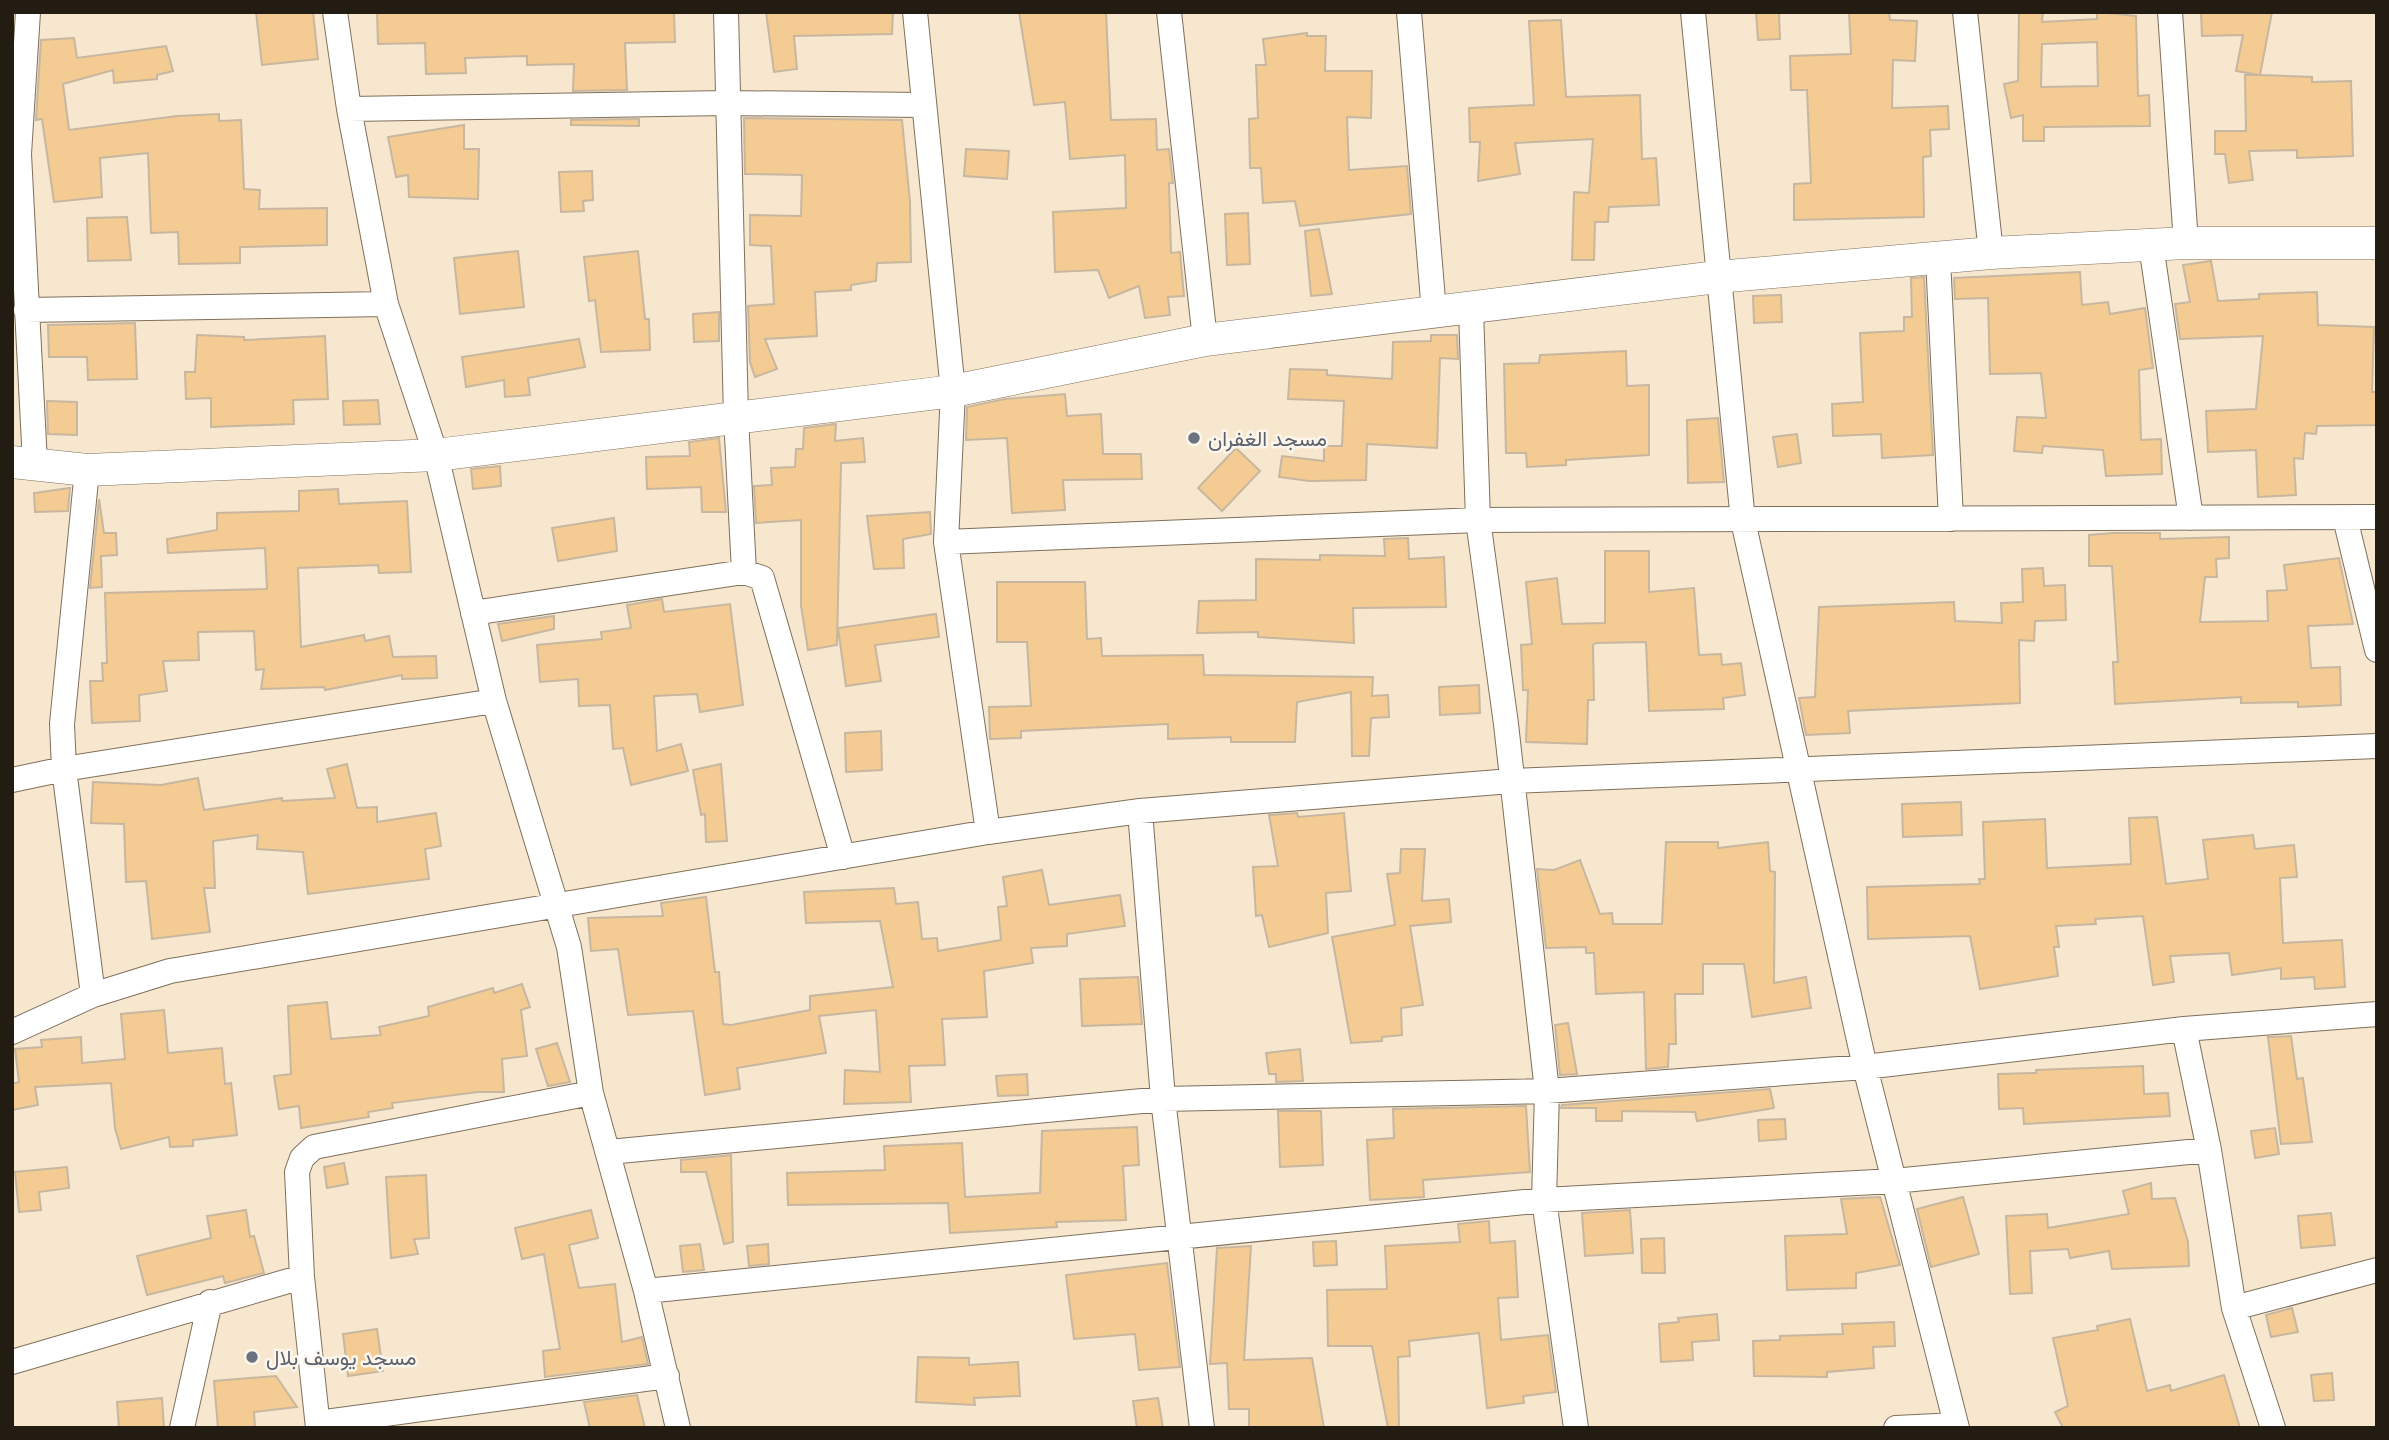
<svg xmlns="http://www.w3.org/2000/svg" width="2389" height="1440" viewBox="0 0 2389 1440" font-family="Raleway,Vazirmatn,sans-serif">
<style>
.building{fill:#f4cc93;stroke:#c7b7a0;stroke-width:2;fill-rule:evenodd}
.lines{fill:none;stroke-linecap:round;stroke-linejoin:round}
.minor-casing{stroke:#7f705b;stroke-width:26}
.tertiary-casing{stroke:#7f705b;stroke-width:33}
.minor{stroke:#fff;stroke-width:24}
.tertiary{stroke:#fff;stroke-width:32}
.worship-dot{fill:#6b7280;stroke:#fdf6ec;stroke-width:2.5}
.labels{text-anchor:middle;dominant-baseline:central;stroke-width:5;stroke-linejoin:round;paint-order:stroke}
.worship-label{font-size:21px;fill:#5b616d;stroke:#fdf6ec;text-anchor:start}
</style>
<rect width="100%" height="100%" fill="#f8e7cf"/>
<!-- building -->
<path class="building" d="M256,12H313L318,59L262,65Z
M377,12H674L675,42L625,43L627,90L573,91L574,64L527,65V56L465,58L466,73L426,74L425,43L378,44Z
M766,12H893L892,34L794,36L797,69L774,72Z
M1019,12H1106L1111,120L1156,119L1157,150L1169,149L1173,183H1169L1171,253L1180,252L1184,296L1168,297L1170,315L1145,318L1139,286L1109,298L1098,270L1055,272L1053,212L1126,208L1125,155L1070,159L1065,102L1034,105Z
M1756,12H1779L1780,39L1758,40Z
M1849,12H1889L1890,20L1917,21L1915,61L1893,60L1892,108L1948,106L1949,129L1930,130L1931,156L1923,157L1924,217L1794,220V184L1811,183L1807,90H1791L1790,56L1851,54Z
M2019,12H2043L2042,22L2097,19V12L2136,16L2138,96L2149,95L2150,126L2044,127V141H2023V115L2011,118L2004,84L2018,81ZM2097,42L2098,86L2041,87L2042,44Z
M2201,12H2272L2260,75L2312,77V82L2351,81L2353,156L2297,158V150L2249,151L2253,180L2229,183L2225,154H2215V131H2246L2245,75H2259L2236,71L2243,35L2202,36Z
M1561,20L1566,97L1640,95L1642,159L1656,158L1659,205L1609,207L1608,222H1595L1594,260H1572L1574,192L1589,193L1593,139L1515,143L1520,174L1478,181L1480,142H1470L1469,108L1534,105L1529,21Z
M1307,33V36H1326L1325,71H1372L1371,118L1347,117L1349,170L1407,166L1411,214L1300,226L1295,201L1263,203L1261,168H1250L1249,119L1258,118L1256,65H1266L1263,39Z
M74,38L77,58L166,46L173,71L157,75V79L114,83L113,70L63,84L69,130L177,116L219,114V121L241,120L244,189L260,190L259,209L327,208V245L240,247V263L179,264L178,232L151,233L148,153L100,158L102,197L54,202L42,119L36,120L41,40Z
M744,118L902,120L910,202L911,262L877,263L876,281L851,285V290L815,292L817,336L765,339L777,369L755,377L750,362L748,306L774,304L771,246L750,245V215L801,216L802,175L745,174Z
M639,119V126L571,125V120Z
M464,125V149H479L478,199L409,197L408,175L396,177L388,137Z
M966,149L1009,151L1007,179L964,176Z
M592,171L593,200L583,201L584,211L561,212L559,172Z
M1248,213L1250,264L1227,265L1225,214Z
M127,217L131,260L88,261L87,218Z
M1319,229L1332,294L1311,296L1305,231Z
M518,251L524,307L460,314L454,258Z
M638,251L645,319H649L650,350L601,352L595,300L589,301L584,257Z
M2211,261L2218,301L2259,299V294L2317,292L2318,325L2374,327L2372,392H2377V425L2317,426L2316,434L2305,433L2303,459L2294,458L2296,495L2258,497L2256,450L2208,452L2206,411L2256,409L2263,336L2180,339L2175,304L2190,302L2183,265Z
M2080,272L2082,305L2108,302L2110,314L2145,308L2153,368L2139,370L2141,440L2161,439L2162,474L2106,476L2103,450L2043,446L2042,453L2014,451L2017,417L2046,418L2041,373L1990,374L1988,298L1955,299L1954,278Z
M1924,277L1933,455L1882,458L1881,434L1833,436L1832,404L1863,402L1860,333L1904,331V317H1912L1911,278Z
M1781,295L1782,322L1754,323L1753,296Z
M719,312V341L694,342L693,314Z
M135,323L137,379L88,380L87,357H49L48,325Z
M197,335L244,337V340L325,336L328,399L293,400L294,424L211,427V398L186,399L185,372H195Z
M1431,335H1457L1458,359L1440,358L1437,448L1367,444L1366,480L1309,481L1279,477L1282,456L1324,461V446H1342L1344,401L1288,399L1290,369L1327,370V375L1392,379L1393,342L1431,341Z
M579,339L585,367L528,378L530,395L505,397L504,380L466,387L462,357Z
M1626,351L1627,386L1649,385V455L1566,460V465L1527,467L1526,453H1506L1504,364L1539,363L1540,355Z
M1065,394L1067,416L1101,414L1103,454H1141L1142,479L1063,480L1065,510L1012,513L1007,438L966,440L967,407L1005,399Z
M378,400L380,424L344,425L343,401Z
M47,401L77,402V435L48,434Z
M1718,418L1724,482L1688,483L1687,420Z
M836,424L835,441L863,438L865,462L841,463L837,645L808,650L801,606V520L756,523L754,486L772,485L771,468L795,467L796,449H803L804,428Z
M1797,434L1801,463L1778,467L1773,437Z
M719,438L726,512H702L701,487L647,489L646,457L690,456L689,442Z
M1236,448L1260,471L1222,511L1198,488Z
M500,466L501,486L473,489L471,469Z
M70,488L68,511L35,512L34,493Z
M338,489L339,504L407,501L411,572L379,573L378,565L298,568L301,647L364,635L365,641L389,636L393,657L436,656L437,678L402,679V675L325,690L324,687L261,689L264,669L256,670L254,631L198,632L199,660L163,661L167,691L139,695L140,721L92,723L90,681H103L102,663H107L105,593L267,589L265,548L168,553L167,539L217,530V513L299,511V491Z
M99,499L104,533H116L117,555L101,556L102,587L90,588Z
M930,512L931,534L903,539L904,568L874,569L867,516Z
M614,518L617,551L558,561L552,528Z
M2113,533H2160V539L2229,537V558L2216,559L2217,577H2205L2200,622L2268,621L2267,591L2287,590L2284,565L2339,558L2353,624L2308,626L2311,668L2340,667L2341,705L2298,707V702L2241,703V697L2115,704L2113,662H2118L2112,566H2089V535Z
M1408,538L1409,559L1444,557L1446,607L1353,608L1354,643L1258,637V632L1197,633L1199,601L1256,600V559L1320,560V555L1385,556L1384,539Z
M1605,551H1649V592L1694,588L1699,655L1721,654L1722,665L1741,663L1745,695L1723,698L1724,709L1649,711L1646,642L1596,643L1593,645L1594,700H1588L1587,744L1526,742L1528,690H1523L1521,645L1532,644L1526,582L1557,578L1562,624L1605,623Z
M2043,568L2044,586L2065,585L2066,620L2035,621L2034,641L2019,640L2020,703L1848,711L1850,733L1806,735L1799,698L1815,697L1819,607L1954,602L1955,621L2002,623L2001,603L2023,602L2022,569Z
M997,582H1085L1087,639L1101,638L1102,656L1203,655L1204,675L1373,677L1372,696L1388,695L1389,717L1371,718L1369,756H1352L1351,692L1297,702L1295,742H1231V737L1168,739V724L1021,731V738L990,739L989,707L1031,706L1027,642H997Z
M662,599L664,612L730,604L743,705L700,712L697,694L654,696L657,751L681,744L688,771L631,785L623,748L613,749L610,705L579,706L578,679L540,682L537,645L602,639L601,632L631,628L627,605Z
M936,614L939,637L875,645L881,681L846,686L838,628Z
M554,616V629L502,641L498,624Z
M1479,685L1480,713L1440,715L1439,687Z
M881,731L882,770L846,772L845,733Z
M347,764L357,808L377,807V822L436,813L441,846L425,849L429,879L308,894L303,852L257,849L258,835L213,841L215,888H204L210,932L152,939L146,881L126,882L124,824L91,823L93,782L161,785L198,778L204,810L282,798V801L335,798L327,769Z
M721,764L727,841L706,842L705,814L701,815L693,770Z
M1961,802L1962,835L1903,837L1902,804Z
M1297,813L1298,817L1344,813L1351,891L1326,893L1328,933L1269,947L1262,915L1256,916L1253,867L1278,866L1269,815Z
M2157,817L2166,884L2208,879L2203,840L2253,835L2255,849L2294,845L2297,877L2280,878L2283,943L2342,940L2345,987L2315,989L2314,977L2281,979V968L2232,975L2229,953L2170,956L2174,982L2153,985L2143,916L2095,919L2096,924L2056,926L2059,947H2054L2058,976L1980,989L1970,936L1868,939L1867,887L1980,884L1979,879H1985L1983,822L2045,819L2047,868L2131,864L2129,818Z
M1666,842H1718V848L1768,842L1770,871L1775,872L1774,983L1806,977L1811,1008L1752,1017L1744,964H1703V994H1675L1676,1044H1669L1668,1067L1646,1069L1644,992L1596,994L1594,953H1586V947L1546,948L1537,869L1554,870L1580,860L1600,914L1612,913L1613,924H1662Z
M1401,849H1425L1422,901L1449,899L1451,922L1410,926L1423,1005L1401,1008L1402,1035L1382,1037V1041L1351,1043L1332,937L1395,925L1387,874L1400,873Z
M1042,870L1049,905L1120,895L1125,926L1067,934V946L1031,948L1033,963L984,971L987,1017L942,1019L945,1065L909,1066L911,1102L844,1104L845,1070L880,1072L876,1010L819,1016L826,1053L737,1068L740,1089L705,1095L693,1011L628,1015L618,949L591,951L588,918L663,916L661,903L706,897L715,972H719L723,1024L731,1025L810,1010V996L893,987L880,921L806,923L804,892L894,888L896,904L918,902L922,939L937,938L938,951L1001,940L998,907L1007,906L1003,877Z
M1138,977L1142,1024L1082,1026L1080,979Z
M522,984L530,1007L521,1010L527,1056L502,1059L504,1092H478L392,1103L393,1108L368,1112L369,1117L301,1128L299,1106L279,1109L274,1076L291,1074L288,1006L327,1002L331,1039L381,1035L379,1027L429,1016L428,1007L493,988L494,993Z
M164,1010L168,1053L222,1048L225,1084L231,1083L237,1135L193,1140V1146L170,1147L169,1137L121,1149L115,1128L111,1083L35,1087L38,1105L12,1110V1084L19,1082L15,1049L42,1047L41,1040L81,1037L82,1063L125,1059L121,1014Z
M1568,1023L1577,1074L1560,1075L1555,1025Z
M2291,1036L2297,1079L2303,1078L2312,1142L2281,1144L2268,1037Z
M557,1043L570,1082L548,1086L536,1049Z
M1300,1049L1303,1081L1276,1082V1074H1269L1266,1053Z
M2143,1066L2144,1094L2168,1093L2170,1116L2024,1124L2023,1108L1999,1109L1998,1074L2036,1073V1070Z
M1027,1074L1028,1095L998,1096L996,1076Z
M1770,1089L1774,1108L1697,1121L1695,1112L1622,1111V1121H1596V1108H1561L1562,1105Z
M1526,1106L1530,1172L1423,1180L1424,1197L1370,1200L1367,1140L1394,1138L1393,1109Z
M1278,1111H1321L1323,1165L1280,1167Z
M1785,1119L1786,1139L1759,1141L1758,1120Z
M1137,1127L1139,1165L1123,1166L1126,1220L1056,1222L1057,1227L950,1233L948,1203L788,1205L787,1173L885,1170L884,1146L962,1143L965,1197L1040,1193L1042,1131Z
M2275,1128L2279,1154L2255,1158L2251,1131Z
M731,1155L733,1242L724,1244L706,1172H681V1160Z
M344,1163L348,1184L327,1188L324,1167Z
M67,1167L69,1188L39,1192L41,1210L19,1212L15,1172Z
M426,1175L429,1238L414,1239L418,1254L391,1258L386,1177Z
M2151,1183L2152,1199L2175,1198L2188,1242L2189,1266L2112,1269L2109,1251L2070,1258L2068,1249L2030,1251L2032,1293L2010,1294L2006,1216L2047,1214L2048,1228L2129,1214L2123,1191Z
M1880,1197L1900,1265L1856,1273V1288L1787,1290L1785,1236L1847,1234L1841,1199Z
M1963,1197L1979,1254L1931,1267L1917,1209Z
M246,1210L250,1237L254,1236L264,1273L225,1283L223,1276L147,1295L137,1256L211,1238L207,1216Z
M591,1210L598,1238L569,1245L579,1288L615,1284L622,1342L642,1337L648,1364L545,1377L543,1351L560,1349L544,1254L522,1259L515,1228Z
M1630,1210L1633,1253L1585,1256L1582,1213Z
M2331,1213L2335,1245L2301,1248L2298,1216Z
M1489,1221L1490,1243L1515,1241L1518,1297L1498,1298L1501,1340L1548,1335L1556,1392L1523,1396L1524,1403L1487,1408L1479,1333L1409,1341L1410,1356L1398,1357L1399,1428H1388L1372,1346H1328L1327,1290L1387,1289L1385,1246L1460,1242L1458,1224Z
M1664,1238L1665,1273H1642L1641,1239Z
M1336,1241L1337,1265L1314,1266L1313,1242Z
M700,1244L704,1270L683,1272L680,1246Z
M768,1244L769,1264L749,1266L747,1246Z
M1251,1246L1244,1360L1312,1358L1324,1428H1249V1409H1229L1227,1363L1210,1364L1217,1248Z
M1167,1263L1180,1367L1139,1370L1135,1334L1074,1339L1066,1275Z
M2292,1308L2298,1332L2271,1337L2266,1315Z
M1717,1314L1719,1340L1692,1342L1693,1360L1661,1362L1659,1324L1679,1322L1678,1318Z
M2130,1319L2147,1391L2170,1385L2171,1391L2224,1375L2240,1428H2063L2055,1412L2068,1406L2053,1338L2098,1330L2097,1326Z
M1894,1322L1895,1346L1873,1347L1874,1368L1827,1372V1377L1754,1376L1753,1341L1780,1340V1336L1843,1334L1842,1324Z
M377,1329L383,1371L348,1376L343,1334Z
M918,1357L969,1358V1365L1018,1362L1020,1396L974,1398L975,1405L916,1402Z
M2332,1373L2334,1400L2314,1401L2311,1375Z
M276,1376L297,1407L254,1412L255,1428H218L214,1381Z
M637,1395L645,1428H590L584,1402Z
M162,1398L164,1428H119L117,1402Z
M1158,1398L1163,1428H1137L1133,1401Z"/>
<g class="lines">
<defs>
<path id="minor" d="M28,12L19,154L35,463
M335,12L349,109L386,304L436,455L494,701L569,947L591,1093L646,1291L678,1428
M726,12L736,417L744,572
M915,12L953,391L946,542L988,832
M1169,12L1205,340
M1409,12L1434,312
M1693,12L1743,521L1865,1067L1957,1428
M1965,12L1991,253
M2170,12L2186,243
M349,109L726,103L924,105
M2151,245L2191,518
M1938,259L1951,519
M1471,309L1478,520L1506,724L1547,1091L1544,1200L1576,1428
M26,310L386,304
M87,470L62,724L64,769L93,995
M2345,518L2377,650
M946,542L1478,520L2377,517
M473,613L744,572L762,578L843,857
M12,780L64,769L494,701
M1140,811L1163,1099L1202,1428
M2184,1029L2209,1150L2234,1308L2273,1428
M12,1032L93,995L170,971L988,832L1140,811L1511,781L2377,746
M609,1152L1163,1099L1547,1091L1865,1067L2184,1029L2377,1014
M646,1291L1544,1200L1894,1181L2209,1150
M2234,1308L2377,1270
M12,1362L302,1277
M318,1423L667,1376
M182,1428L210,1302
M318,1428L302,1277L297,1172L302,1158L314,1147L591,1093
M1896,1428L1956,1425"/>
<path id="tertiary" d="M12,462L87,470L436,455L953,391L1205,340L1717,277L1991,253L2186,243H2377"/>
</defs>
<!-- minor casing -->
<use href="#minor" class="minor-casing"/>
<!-- tertiary casing -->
<use href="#tertiary" class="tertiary-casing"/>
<!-- minor -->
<use href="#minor" class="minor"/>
<!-- tertiary -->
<use href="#tertiary" class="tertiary"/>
</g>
<!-- markers -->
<g class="worship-dot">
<circle cx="1194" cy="438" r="7"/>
<circle cx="252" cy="1357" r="7"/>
</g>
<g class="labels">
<!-- worship labels -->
<g class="worship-label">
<text x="1208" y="438">مسجد الغفران</text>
<text x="266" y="1357">مسجد يوسف بلال</text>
</g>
</g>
<!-- border -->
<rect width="2389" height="1440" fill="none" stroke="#221c13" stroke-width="28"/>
</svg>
